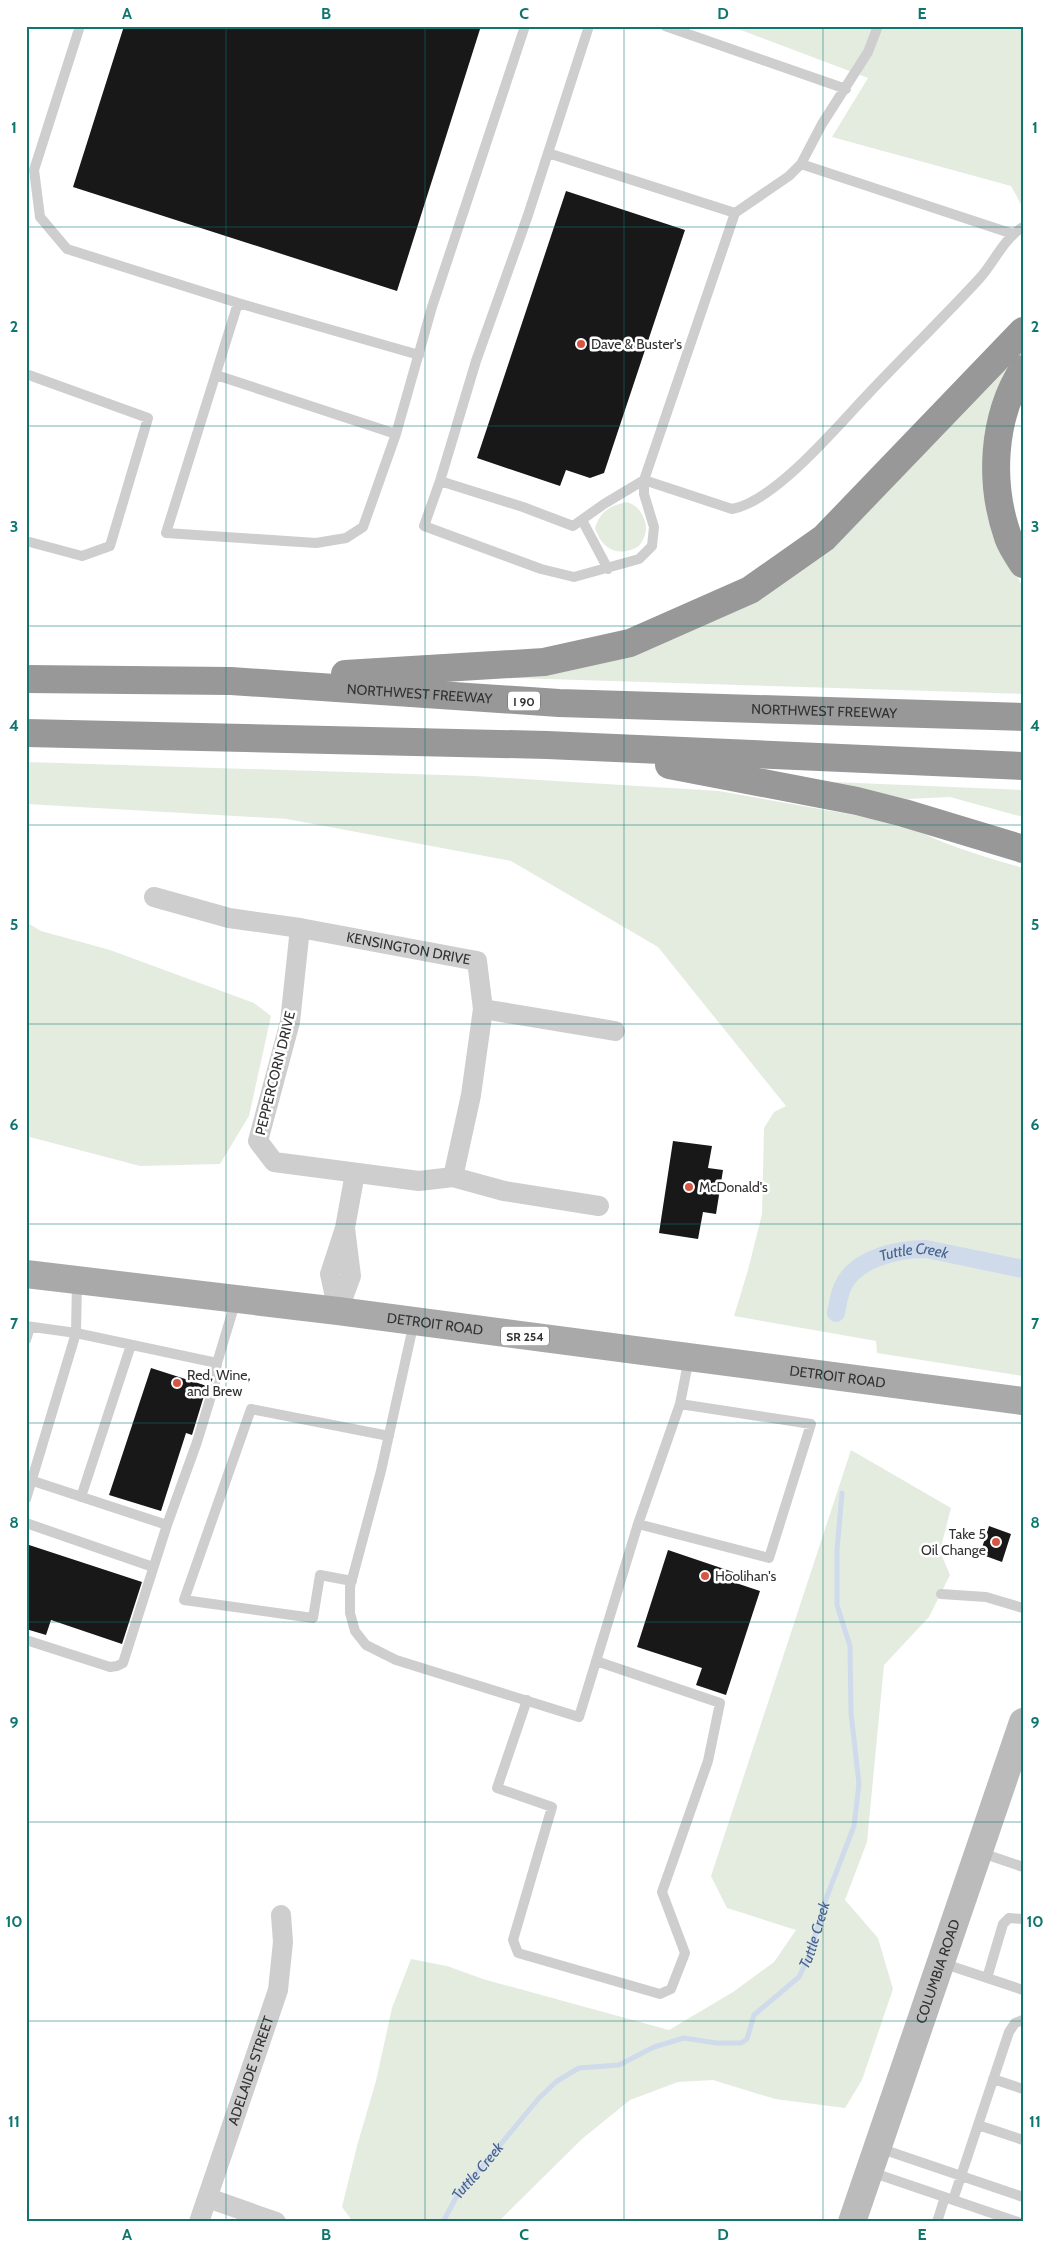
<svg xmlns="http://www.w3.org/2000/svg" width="1049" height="2248" viewBox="0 0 1049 2248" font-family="Cabin,sans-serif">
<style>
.green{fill:#e4ece0}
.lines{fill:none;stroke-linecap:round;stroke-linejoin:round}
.stream{stroke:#cfdaea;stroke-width:5}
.canal{stroke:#cfdaea;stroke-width:18}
.building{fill:#181818}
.lane{stroke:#cecece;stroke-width:10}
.street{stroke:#cecece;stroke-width:20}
.secondary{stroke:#bbb;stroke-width:28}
.primary{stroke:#a9a9a9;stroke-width:28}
.highway{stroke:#989898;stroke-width:28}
.grid{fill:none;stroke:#0f766e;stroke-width:1;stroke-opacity:0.55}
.poi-dot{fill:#d65644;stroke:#fff;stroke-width:2}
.labels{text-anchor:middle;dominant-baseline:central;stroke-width:5;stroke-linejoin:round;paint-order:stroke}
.shield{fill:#fff;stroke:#6f6f6f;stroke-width:1}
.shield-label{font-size:12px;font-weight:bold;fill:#313131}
.poi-label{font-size:14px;fill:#313131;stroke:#fff;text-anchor:start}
.street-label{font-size:14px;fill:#313131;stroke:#fff}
.water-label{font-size:15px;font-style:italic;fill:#45638c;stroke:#fff}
.neatline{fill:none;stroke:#0f766e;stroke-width:2}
.grid-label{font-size:16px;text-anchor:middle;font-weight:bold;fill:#0f766e}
</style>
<rect width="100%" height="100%" fill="#fff"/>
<!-- green -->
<path class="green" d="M730,26H1023V208L1011,186L832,137L868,78Z
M1023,346V352L1016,361L1001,546L1023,587V694L515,678L517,669L744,602Z
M626,502C638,504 647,518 646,531C645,536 642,542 639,546C619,558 602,550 595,528C601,510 609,507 626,502Z
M26,762L475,776L719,791L905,824C942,845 982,856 1023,868V1376L877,1353L876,1341L734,1316L748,1270L762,1214L764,1128L774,1112L786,1106L658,947L511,861L287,819L27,804Z
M834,782L1023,790V817L950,797L907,799L860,789L837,788Z
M26,922L41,931L110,950L254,1003L271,1016L249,1116L220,1164L140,1166L26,1136Z
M851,1450L951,1508L940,1551L950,1575L929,1617L884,1665L867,1842L845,1900L878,1938L893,1989L862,2080L845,2108L775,2099L713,2080L678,2082L630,2100L582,2139L498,2222H353L342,2207L357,2146L376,2081L392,2008L411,1959L447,1966L483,1979L669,2030L733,1992L774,1962L796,1930L727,1908L711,1876Z"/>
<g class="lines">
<!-- stream -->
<path class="stream" id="s1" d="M443,2222L459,2192L476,2174L539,2098L557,2081L579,2068L619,2065L654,2047L684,2038L716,2043H741L747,2039L754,2015L799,1977L809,1956L826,1899L854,1826L859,1784L851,1713L850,1646L837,1605V1550L842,1493"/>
<!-- canal -->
<path class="canal" id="s2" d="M836,1313C838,1304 839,1294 843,1286C856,1258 898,1249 926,1249L1023,1269"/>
</g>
<!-- building -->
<path class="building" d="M124,26H481L397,291L73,187Z
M566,191L685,230L604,473L590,478L566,470L560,486L477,458Z
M673,1141L712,1146L708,1168L723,1170L716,1214L703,1212L698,1239L659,1233Z
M151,1368L207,1386L192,1435L186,1433L161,1511L109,1495Z
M989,1526L1011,1534L1002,1562L980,1554Z
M26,1544L142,1582L122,1644L51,1620L46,1635L26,1629Z
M668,1550L736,1573L733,1582L760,1591L726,1695L696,1685L702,1668L637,1647Z"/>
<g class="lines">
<!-- lane -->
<path class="lane" d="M80,26L34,170L40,217L67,249L238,303L166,533L316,543L346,538L363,527L396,434L432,307L525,26
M589,26L528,215L476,361L440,481L523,507L573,526L604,504L644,480L735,213L789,176L801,164L822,124L868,52L878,26
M665,26L846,89
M548,153L735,213
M801,164L1013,234
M238,303L419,355
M26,374L148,418L110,546L82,556L26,541
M216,375L396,434
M440,481L424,526L541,569L574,577L639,559L652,546L654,527L644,494V480L732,509C776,501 838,425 870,392C906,354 943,318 979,279C994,263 1003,239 1023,227
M582,520L608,569
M77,1281L76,1333L217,1363
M414,1322L381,1471L350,1587V1613L355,1631L366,1645L396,1660L579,1717L638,1524L680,1404L689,1358
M26,1326L76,1333L26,1499
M26,1340L30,1327
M27,1479L167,1525
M81,1497L131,1345
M26,1523L153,1567
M638,1524L769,1558L811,1424L680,1404
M352,1581L320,1575L313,1618L184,1600L251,1409L389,1436
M941,1594L986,1597L1023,1608
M26,1640L110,1667L117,1666L123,1663L167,1525L197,1442L215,1383L217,1363L236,1300
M527,1700L497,1788L552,1807L513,1940L518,1953L660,1994L671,1989L685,1953L662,1892L708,1761L720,1703L596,1661
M979,1852L1023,1867
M942,1963L1023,1990
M987,1978L1003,1924L1009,1918L1023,1919
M993,2079L1023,2089
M978,2125L1023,2140
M879,2148L1023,2197
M871,2172L1018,2222
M953,2200L1009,2032L1015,2023L1023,2020
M937,2222L945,2197"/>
<!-- street -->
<g class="street">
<path id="s3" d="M154,897L229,918L300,928L477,961L483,1009L471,1095L453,1177"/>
<path d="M300,928L290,1022L258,1141L274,1162L419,1181L453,1177L504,1191L599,1206"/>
<path d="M483,1009L615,1031"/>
<path d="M345,1228L351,1276L338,1311L330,1274L345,1228L355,1173"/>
<path d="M208,2198L276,2222"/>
<path id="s4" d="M199,2222L278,1990L283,1942L281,1915"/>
</g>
<!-- secondary -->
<path class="secondary" id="s5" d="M852,2222L1023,1722"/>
<!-- primary -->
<path class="primary" id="s6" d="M26,1274L338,1311L1023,1401"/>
<!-- highway -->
<g class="highway">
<path d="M1023,369C992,418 989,483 1008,537C1011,546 1018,556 1023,564"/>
<path d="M345,674L544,662L630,643L750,590L824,538L1023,331"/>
<path id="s7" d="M26,679L231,681L559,703L1023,717"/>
<path d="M26,733L547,745L1023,766"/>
<path d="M669,765L857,801L904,813L1023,849"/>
</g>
</g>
<!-- grid -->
<path class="grid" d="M226,26V2222M425,26V2222M624,26V2222M823,26V2222M26,227H1023M26,426H1023M26,626H1023M26,825H1023M26,1024H1023M26,1224H1023M26,1423H1023M26,1622H1023M26,1822H1023M26,2021H1023"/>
<!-- markers -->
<g class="poi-dot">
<circle cx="581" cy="344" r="5"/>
<circle cx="689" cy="1187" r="5"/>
<circle cx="177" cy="1383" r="5"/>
<circle cx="996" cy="1542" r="5"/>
<circle cx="705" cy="1576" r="5"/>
</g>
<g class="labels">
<!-- shield labels -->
<g class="shield">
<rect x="508" y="691.5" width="32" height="19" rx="4"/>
<rect x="501" y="1326.5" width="48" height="19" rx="4"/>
</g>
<g class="shield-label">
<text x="524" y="701">I 90</text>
<text x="525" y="1336">SR 254</text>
</g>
<!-- poi labels -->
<g class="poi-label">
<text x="591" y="344">Dave &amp; Buster's</text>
<text x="699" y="1187">McDonald's</text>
<text x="187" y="1375">Red, Wine,<tspan x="187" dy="16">and Brew</tspan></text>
<text x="986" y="1534" text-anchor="end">Take 5<tspan x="986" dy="16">Oil Change</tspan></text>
<text x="715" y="1576">Hoolihan's</text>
</g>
<!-- street labels -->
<g class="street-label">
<text stroke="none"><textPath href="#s7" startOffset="394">NORTHWEST FREEWAY</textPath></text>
<text stroke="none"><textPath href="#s7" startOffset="799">NORTHWEST FREEWAY</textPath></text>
<text stroke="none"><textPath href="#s3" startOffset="260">KENSINGTON DRIVE</textPath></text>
<text transform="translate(275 1073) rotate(-76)">PEPPERCORN DRIVE</text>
<text stroke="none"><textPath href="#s6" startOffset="412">DETROIT ROAD</textPath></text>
<text stroke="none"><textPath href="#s6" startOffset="818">DETROIT ROAD</textPath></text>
<text stroke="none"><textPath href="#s5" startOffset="265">COLUMBIA ROAD</textPath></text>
<text stroke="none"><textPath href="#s4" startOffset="160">ADELAIDE STREET</textPath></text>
</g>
<!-- water labels -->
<g class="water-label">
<text stroke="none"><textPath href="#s2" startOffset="111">Tuttle Creek</textPath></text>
<text stroke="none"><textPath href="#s1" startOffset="512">Tuttle Creek</textPath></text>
<text stroke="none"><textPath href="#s1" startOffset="62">Tuttle Creek</textPath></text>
</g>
</g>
<!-- border -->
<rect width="1049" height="2248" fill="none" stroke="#ffffff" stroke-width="55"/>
<rect x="28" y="28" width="994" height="2192" class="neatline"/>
<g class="grid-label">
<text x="127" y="19">A</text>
<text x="326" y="19">B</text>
<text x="524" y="19">C</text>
<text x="723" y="19">D</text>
<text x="922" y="19">E</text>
<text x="14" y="133">1</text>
<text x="1035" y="133">1</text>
<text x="14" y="332">2</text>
<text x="1035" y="332">2</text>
<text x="14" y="532">3</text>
<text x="1035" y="532">3</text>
<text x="14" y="731">4</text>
<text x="1035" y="731">4</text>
<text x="14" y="930">5</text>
<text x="1035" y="930">5</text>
<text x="14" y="1130">6</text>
<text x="1035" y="1130">6</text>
<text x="14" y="1329">7</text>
<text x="1035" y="1329">7</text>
<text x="14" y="1528">8</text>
<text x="1035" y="1528">8</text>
<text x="14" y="1728">9</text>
<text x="1035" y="1728">9</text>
<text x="14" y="1927">10</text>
<text x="1035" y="1927">10</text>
<text x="14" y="2127">11</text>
<text x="1035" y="2127">11</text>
<text x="127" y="2240">A</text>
<text x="326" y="2240">B</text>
<text x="524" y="2240">C</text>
<text x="723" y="2240">D</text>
<text x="922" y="2240">E</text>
</g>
</svg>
